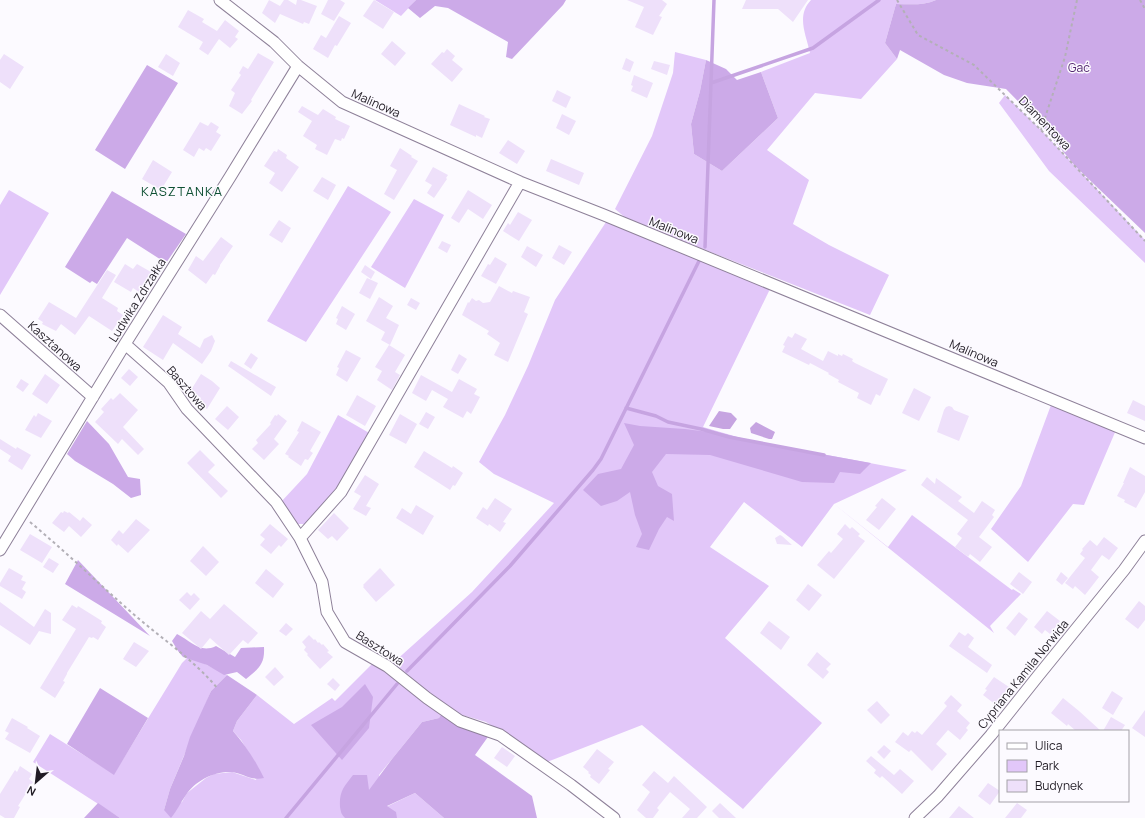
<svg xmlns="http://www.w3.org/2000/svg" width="1145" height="818" viewBox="0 0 1145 818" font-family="Manrope,sans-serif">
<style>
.green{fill:#e2c7f9}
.forest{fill:#ccaae8}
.water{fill:#c6a4e1}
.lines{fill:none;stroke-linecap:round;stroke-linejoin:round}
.stream{stroke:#c6a4e1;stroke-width:3.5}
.building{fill:#eee0fa}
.minor-casing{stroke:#8e8199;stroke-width:13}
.path{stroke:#b3b0b7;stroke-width:2;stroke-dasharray:3 3;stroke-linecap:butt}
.minor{stroke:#fff;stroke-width:11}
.labels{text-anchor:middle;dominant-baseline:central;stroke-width:3;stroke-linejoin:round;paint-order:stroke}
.park-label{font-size:12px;fill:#542971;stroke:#fcfaff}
.street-label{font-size:12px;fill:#211c25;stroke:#fcfaff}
.neighbourhood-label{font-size:13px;letter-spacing:1px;fill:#0e5033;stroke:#fcfaff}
</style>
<rect width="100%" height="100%" fill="#fcfaff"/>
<!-- green -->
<path class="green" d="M375,0H416L401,16Z
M811,0H936C923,6 909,4 896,4L885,43L897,59L861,99L815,93L767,150L809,180L793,224L829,245L889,275L870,315L627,219L615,209L652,136L673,73L675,52L706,60L700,91L691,124L694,154L722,171L778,118L761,72L810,53C806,34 796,16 811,0Z
M1005,95L1041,130L1145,240V263L1049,171L999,103Z
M348,186L391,212L306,342L267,321Z
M9,190L49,213L0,295V205Z
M414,199L444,215L405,288L371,267Z
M606,222L770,289L703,427L748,440L907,470L834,504L888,547L912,515L1012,590L1013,589L1021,594L990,626L994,633L834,504L802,547L744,502L710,547L769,586L725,638L822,723L743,809L642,725L547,762L543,758L486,722L459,714L407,678L393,663L472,592L554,503L494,474L479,462L505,415L528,366L555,300Z
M1051,405L1116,430L1084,505L1073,504L1028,562L991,529L1021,486Z
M338,415L371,434L341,485L313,518L305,524H298L281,502L307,474Z
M189,656L227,675L211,691L170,789L164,810L182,802L187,793L206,778L214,774L232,772L256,780L259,769L241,740L233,731L237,721L257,695L294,724L332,698L335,701L373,663L385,669L442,713L439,718L422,722L379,775L386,807L415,793L444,818H120L33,762L50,734L114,774L182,663Z"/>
<!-- forest -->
<path class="forest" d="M416,0H566L563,5L512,59L506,57L508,42L448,8L435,6L420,18L408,8Z
M936,0H1145V233L1075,166L1043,127L1006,89L967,83L944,75L900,50L897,59L885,43L896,4C909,4 923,6 936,0Z
M706,60L726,69L737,80L761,72L778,118L722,171L694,154L691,124L700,91Z
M147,65L178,83L125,169L95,150Z
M112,191L186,234L166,263L127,238L97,284L92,281L90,283L65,267Z
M87,421L109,444L128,477L140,479L141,495L131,498L113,484L75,461L67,454Z
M624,423L640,426L685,429L725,434L755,442L871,463L860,474L840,472L834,483L802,482L710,455L666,454L652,472L658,486L672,494L674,521L667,517L659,529L649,550L636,547L642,534L635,515L630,492L617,501L601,506L583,490L598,474L621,469L634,445Z
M78,560L150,636L65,584Z
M177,634C191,641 200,654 216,646L235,657L241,648L264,647C265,665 258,669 246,679L237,672L224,675L207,665L183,657L178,651L172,641Z
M227,675L257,695L237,721L233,731C245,745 256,761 264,778C250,781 243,773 231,772C214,771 195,781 186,795C180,803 177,811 171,818L164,810L170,789L184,756L190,737L211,691Z
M365,684L373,697L369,728L342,760L311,725L342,707Z
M100,688L148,718L114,775L67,744Z
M442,713L490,734L475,755L532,796L537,818H444L415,793L387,806L396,812L397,818H345C341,814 341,812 340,807C339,791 344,787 353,775H367L369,790L392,759L422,722L439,718Z
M98,803L120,818H84Z"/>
<!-- water -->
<path class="water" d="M719,411L731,413L737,419L730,429H723L709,426Z
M756,422L775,432L772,439H769L751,433L750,428Z"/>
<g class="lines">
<!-- stream -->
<path class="stream" d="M711,83L813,48L879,0
M705,247L714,0
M626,408L656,416L668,422L701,429L729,437L824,455
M407,671L510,566L593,470L601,459L699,261
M286,818L397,684"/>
</g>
<!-- building -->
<path class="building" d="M269,0L280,6L284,0H288L296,5L297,0H301L317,6L309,24L304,22L303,24L280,14L275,23L262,13Z
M328,0H340L345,3L334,21L321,14Z
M374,0L394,12L383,29L363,16Z
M627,0H662L667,4L659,16L662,17L653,35L635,27L644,7Z
M746,0H808L793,22L778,9H742Z
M188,10L204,19L202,22L217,31L225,20L239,31L235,37L238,39L230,48L219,39L208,55L199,49L203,42L178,27Z
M339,16L351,23L337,46L335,45L328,58L313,49L321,35L326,38Z
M392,41L406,53L395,66L381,54Z
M447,49L455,56L452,60L463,69L452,82L431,64L442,52L444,53Z
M258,53L274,62L251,100L252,101L242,114L229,106L235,93L231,90L241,75L239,73L243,66L248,69Z
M4,54L24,67L10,89L0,82V60Z
M166,54L180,63L173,76L158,67Z
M626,58L634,62L630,72L622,69Z
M654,61L670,65L667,75L651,69Z
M634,75L653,83L647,98L631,91L633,86L631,85Z
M557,90L571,97L566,108L552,101Z
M459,104L485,116L484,117L490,119L482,138L476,135V137L450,125Z
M302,106L318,115L323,109L336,117L335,119L350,126L344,139L342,138L341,141L335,139L327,155L315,149L317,145L303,136L312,121L298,112Z
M562,114L576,121L569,135L556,128Z
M200,122L208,126L211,122L219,127L216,132L221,135L211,151L206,148L204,151L199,148L194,157L183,150Z
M508,140L525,151L517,164L499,153Z
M400,148L412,156L411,157L418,161L394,200L384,194L397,170L390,166Z
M278,149L287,155L286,158L299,167L282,192L269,183L275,173L264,166L274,151L277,152Z
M551,159L584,173L579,185L546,171Z
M153,160L172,172L161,190L142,179Z
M433,167L448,175L446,178L447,179L434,198L427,193L432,185L425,181Z
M322,177L336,185L328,200L313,191Z
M468,190L492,205L483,219L468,209L459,223L451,218Z
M518,212L532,220L519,241L503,231L508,223L510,225Z
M279,220L291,228L282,243L269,235Z
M221,237L233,246L220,265V266L215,275L213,274L206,284L188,270L196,256L203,261Z
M442,241L451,245L447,253L438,248Z
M559,245L572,252L564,265L552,258Z
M527,246L543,255L536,267L521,257Z
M495,257L507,264L496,284L481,276L488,264L490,265Z
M125,264L133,269L137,264L151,272L139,292L133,288L131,292L114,282Z
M365,265L375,272L371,279L361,272Z
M107,270L116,275L102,298L118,308L117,311L123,315L112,331L89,316L75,335L61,324L56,331L42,324L43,322L38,319L49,302L76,318Z
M367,278L378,283L370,299L359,293Z
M499,286L512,293L513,291L530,297L524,312L528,314L508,362L494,355L500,343L487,334L489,331L462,315L468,302L469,303L472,298L476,301L479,300L483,303L490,302Z
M379,297L393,306L386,318L399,325L390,345L381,340L385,332L366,321Z
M411,298L420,303L416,310L407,305Z
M342,306L355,314L346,330L336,324L338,319L336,318Z
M163,315L182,327L178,334L200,348L204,339L212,335L215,341L211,351L202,364L173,343L163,360L143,347Z
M795,333L807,339L801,349L823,361L828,351L838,356V354L842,356L843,354L853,359L852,361L855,363L888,379L880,396L876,394L871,405L857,398L859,393L838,382L839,380L828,374L829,373L810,363L809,365L782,352L785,346L783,345L788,336L792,338Z
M389,345L405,355L395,372L400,375L392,390L377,380L382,371L375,367Z
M346,350L361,358L347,382L336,375L339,368L337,367Z
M251,353L258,358L251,369L244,364Z
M459,354L467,359L458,374L451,370Z
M231,361L276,387L271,396L228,366Z
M129,369L138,377L130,386L121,378Z
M45,374L60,385L47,404L32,394Z
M201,374L212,381L220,388L207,409L198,403L201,398L191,390Z
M421,375L452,392L459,379L477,389L474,394L480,397L471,414L467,411L463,418L443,407L448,399L432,390L426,401L412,393Z
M21,379L29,384L23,392L16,387Z
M914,388L931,397L919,421L902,413Z
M120,393L138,410L123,427L144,449L138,455L122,439L118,444L95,422L104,412L101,409L111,398L113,400Z
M357,395L376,406L365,426L346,415Z
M1133,400L1145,406V421L1127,413Z
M227,406L239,417L228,430L215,419Z
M949,406L952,407L954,410L969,416L959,441L937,432L944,410L946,407Z
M426,412L435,417L428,429L419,424Z
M38,413L52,421L41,438L25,430L34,415L36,417Z
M278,414L287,421L274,439L279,444L264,460L252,449L258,443L256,440L271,424L270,423L275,415L277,416Z
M400,414L417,424L406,444L389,435Z
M302,421L321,432L310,451L313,453L308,460L305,459L301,466L288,457L289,456L285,454L299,432L297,431Z
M0,439L16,449L17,447L31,455L22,470L8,461L11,456L0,449Z
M200,450L215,465L208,472L228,491L221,498L187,463Z
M424,451L444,463L452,468L453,466L463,473L455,486L453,485L450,490L414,467Z
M1130,467L1145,476V492L1136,508L1124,502L1125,500L1117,496L1124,483H1123Z
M365,475L379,484L366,506L371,508L366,516L353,509L361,496L354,492Z
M927,477L935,484L936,478L962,497L958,501L974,513L982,501L995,510L992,515L994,517L979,537L992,547L980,562L970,554L968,557L955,547L962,538L957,534L968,520L921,485Z
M495,498L512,509L503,522L506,523L500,532L489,524L488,526L476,518L483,507L487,510Z
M882,498L896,509L879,530L866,520L877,507L875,506Z
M416,505L434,516L423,535L396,518L402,508L411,514Z
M64,511L68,513L69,512L80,521L83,517L92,525L81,537L69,526L64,532L52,523L61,512L63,513Z
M334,513L349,528L337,541L332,536L328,539L318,530Z
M136,519L150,530L128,553L118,544L117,546L111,540L119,530L123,534Z
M270,524L288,539L281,547L279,545L271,554L260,545L265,539L260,535Z
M845,524L850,529L852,527L860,534L858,536L865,541L834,579L817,565L829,551L831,553L843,539L837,534Z
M30,534L52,547L42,563L20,550Z
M780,535L782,536L792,545L777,544L775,538Z
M1104,537L1118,548L1109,560L1102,555L1091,570L1099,577L1085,595L1075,586L1073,589L1065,583L1085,558L1080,554L1083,550L1082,549L1090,540L1097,546Z
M203,546L219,562L206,576L190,561Z
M49,558L59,564L53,573L43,567Z
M9,568L23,576L21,580L26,582L22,589L26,592L22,599L0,586V583Z
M380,568L395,585L376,602L363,587L364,586L363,585Z
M266,569L284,584L273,598L255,583Z
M1019,572L1032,582L1023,594L1010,584Z
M1061,572L1068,578L1062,585L1056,580Z
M808,584L822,595L809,611L796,600Z
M187,592L191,596L194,593L200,599L190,610L179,600Z
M1139,601L1145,606V620L1138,629L1125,619Z
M0,602L34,627L45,609L51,613V634L39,631L30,645L0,625Z
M224,604L258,633L248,644L243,640L229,655L210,638L201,649L182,633L201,611L210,619Z
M72,605L77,608L78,606L102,621L101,623L106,627L98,640L93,637L92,638L89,637L67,673V674L63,681L65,682L55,698L40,688L76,629L62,620Z
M1047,611L1060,621L1050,634L1045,630L1042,634L1034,627Z
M1019,612L1028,619L1015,636L1006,628Z
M769,621L790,637L781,650L760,633Z
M286,623L293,629L286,636L279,631Z
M959,632L965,636L968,633L974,638L968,647L992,665L987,673L949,646Z
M309,635L314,640L315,639L318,643L319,642L322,645L323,644L329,651L327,652L333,657L320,669L307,655L308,654L304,650L306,647L302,642Z
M134,642L149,651L136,667L123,659Z
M817,652L831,664L826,669L829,672L823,679L807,665Z
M275,667L284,677L274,686L265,677Z
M994,677L1009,687L996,705L983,695L987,690L985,689Z
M333,678L340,685L335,691L327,684Z
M1112,691L1123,698L1113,715L1102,708Z
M951,695L962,705L957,711L970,723L966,728L968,730L960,740L948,730L936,744L947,754L932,771L911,750L909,752L895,742L903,732L908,736L912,731L915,733L917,731L922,735L947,706L944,703Z
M1063,698L1079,711L1101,731H1076L1068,724L1067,726L1051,713Z
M877,701L890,715L881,724L867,710Z
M1145,710V737L1132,728Z
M1111,717L1125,725L1121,731H1103Z
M12,718L28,727L27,728L40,736L30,753L5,739L9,733L5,731Z
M884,745L891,751L884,759L877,752Z
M502,747L515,756L507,767L494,758Z
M597,749L614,762L608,769L610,770L599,784L590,777L591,775L588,773L589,772L583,767Z
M871,756L894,775L900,769L914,781L902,794L882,776L880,778L874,773L876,770L866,761Z
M20,766L32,774L29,779L33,782L18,806L20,807L14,818H5L0,815V794L15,770L17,772Z
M654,771L668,783L674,776L707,807L697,818H682L690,809L670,792L657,808L659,810L653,818H646L637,810L650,792L642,785Z
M988,783L1000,791L990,805L978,796Z
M720,803L736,818H719L712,811Z
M1017,803L1027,810L1021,818H1005Z
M959,806L974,818H949Z"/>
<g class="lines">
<defs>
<path id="minor" d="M220,0L274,42L298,66L342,102L520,182L604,215L1145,438
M0,315L93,397
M125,344L169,383L187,409L276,502L300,538L322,582L327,612L345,642L387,666L427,698L460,721L500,735L571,785L614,818
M300,538L341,492L520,182
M0,550L125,344L230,177L298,66
M915,818L938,796L991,735L1038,676L1124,570L1145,541"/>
</defs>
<!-- minor casing -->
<use href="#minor" class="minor-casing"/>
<!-- path -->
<path class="path" d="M897,0L918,35L974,65L1041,130L1145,241
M1140,0L1145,9
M1041,130L1065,57L1077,0
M30,522C67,553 101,586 138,618C165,641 195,661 218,689"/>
<!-- minor -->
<use href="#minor" class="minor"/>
</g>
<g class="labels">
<!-- park labels -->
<g class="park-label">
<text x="1079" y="67">Gać</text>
</g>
<!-- street labels -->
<g class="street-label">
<text transform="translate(376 103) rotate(24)">Malinowa</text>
<text transform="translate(1045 123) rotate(46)">Diamentowa</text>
<text transform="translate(674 230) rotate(22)">Malinowa</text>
<text transform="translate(137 300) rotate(-58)">Ludwika Zdrzałka</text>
<text transform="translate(55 346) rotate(42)">Kasztanowa</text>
<text transform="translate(974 353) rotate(23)">Malinowa</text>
<text transform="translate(187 388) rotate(49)">Basztowa</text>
<text transform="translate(380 648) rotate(32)">Basztowa</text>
<text transform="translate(1023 674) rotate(-51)">Cypriana Kamila Norwida</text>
</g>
<!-- neighbourhood labels -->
<g class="neighbourhood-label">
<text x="182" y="191">KASZTANKA</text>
</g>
</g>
<!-- legend -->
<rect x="999" y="730" width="130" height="72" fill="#fcfaff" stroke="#a4a1a8"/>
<rect x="1007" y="743" width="20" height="6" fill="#ffffff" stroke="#a4a1a8"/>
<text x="1035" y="750" font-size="12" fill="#211c25">Ulica</text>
<rect x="1007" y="760" width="20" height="12" fill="#e2c7f9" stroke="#a4a1a8"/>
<text x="1035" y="770" font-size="12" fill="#211c25">Park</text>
<rect x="1007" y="780" width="20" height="12" fill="#eee0fa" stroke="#a4a1a8"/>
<text x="1035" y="790" font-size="12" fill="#211c25">Budynek</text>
<!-- north arrow -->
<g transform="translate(36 782) rotate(208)" stroke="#fcfaff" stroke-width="3" paint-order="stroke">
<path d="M0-3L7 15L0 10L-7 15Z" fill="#211c25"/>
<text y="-6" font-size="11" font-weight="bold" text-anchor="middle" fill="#211c25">N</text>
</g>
</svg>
